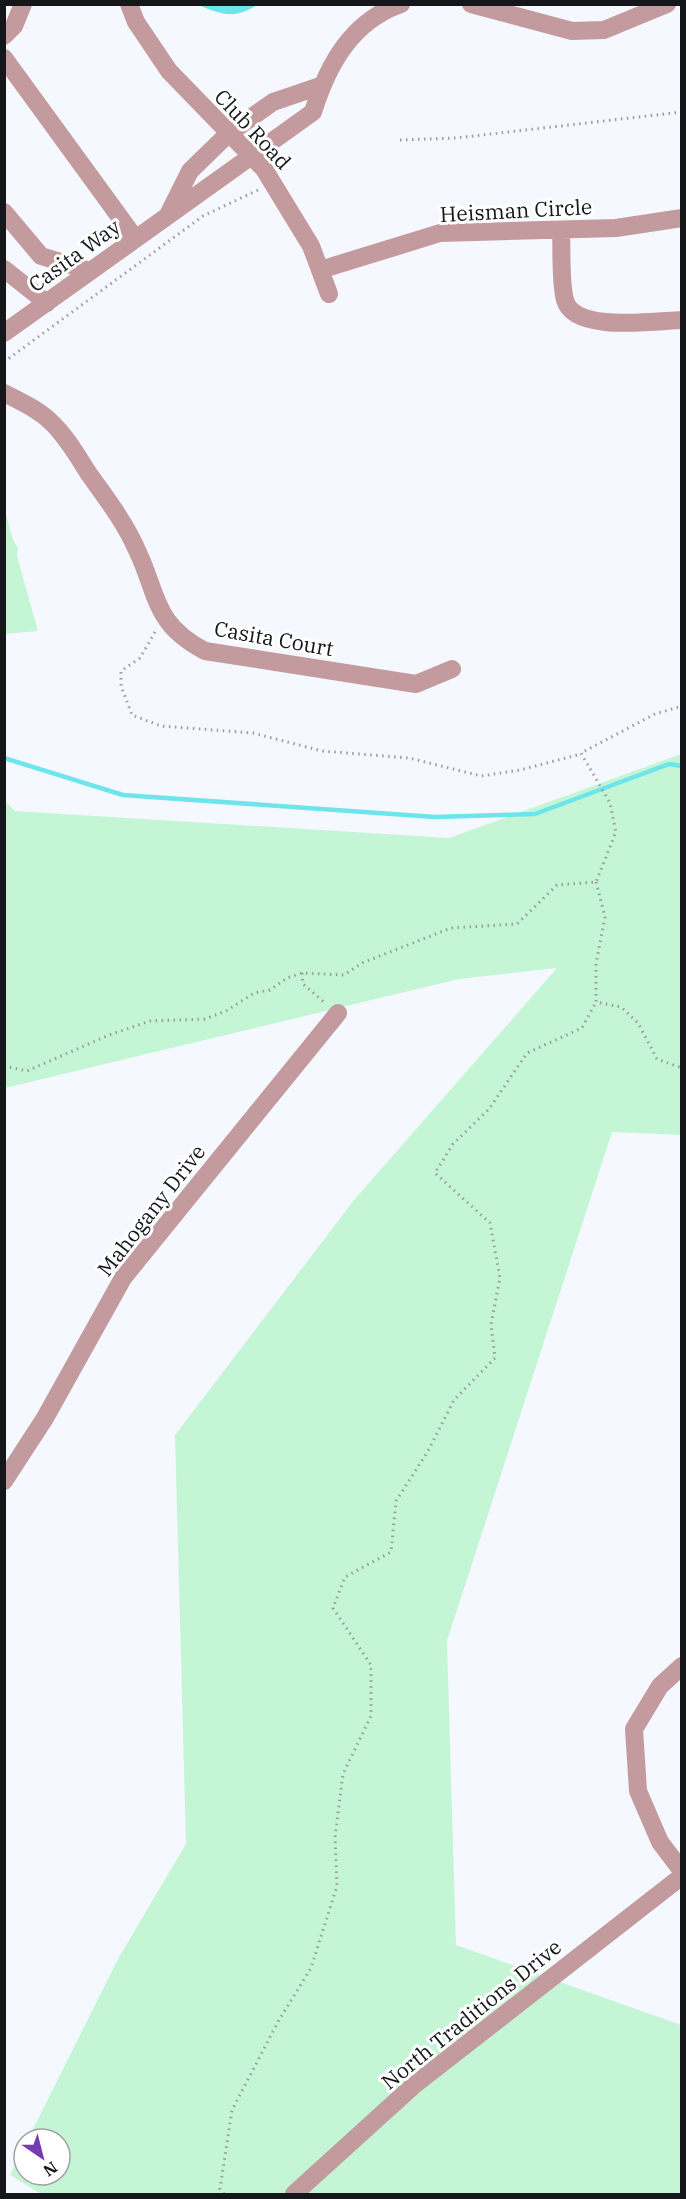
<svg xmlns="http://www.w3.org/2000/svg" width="686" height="2199" viewBox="0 0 686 2199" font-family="'IBM Plex Serif',serif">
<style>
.green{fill:#c4f6d6}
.water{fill:#6de5ea}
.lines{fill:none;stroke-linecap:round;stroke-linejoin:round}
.stream{stroke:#6de5ea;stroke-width:4.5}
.path{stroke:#989ba0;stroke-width:3;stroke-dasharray:1.5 4.5;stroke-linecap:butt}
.minor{stroke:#c39a9d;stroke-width:18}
.labels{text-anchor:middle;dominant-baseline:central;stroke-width:6;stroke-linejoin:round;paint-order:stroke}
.street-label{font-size:21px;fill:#141619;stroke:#fff}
</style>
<rect width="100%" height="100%" fill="#f5f8ff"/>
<!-- green -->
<path class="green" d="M5,510L13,540L18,548L17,556L38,631L5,634Z
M681,754V1135L612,1132L447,1641L456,1945L681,2025V2194H41L10,2175L24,2147V2175H60V2139H28L119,1957L186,1844L175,1435L354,1200L557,968L459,979L5,1088V801L15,811L449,838Z"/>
<!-- water -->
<path class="water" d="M199,5H257C235,19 221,15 199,5Z"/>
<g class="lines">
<!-- stream -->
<path class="stream" d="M4,758L123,795L435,817L535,814L669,764L682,766"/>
<!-- path -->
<path class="path" d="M400,140L456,138L682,112
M4,362L203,216L258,190
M155,632L140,658L121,671V686L132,715L161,726L253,733L322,751L409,758L481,776L520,770L581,754
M596,882L605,917L596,964V1002L621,1007L638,1023L657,1059L682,1068
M302,973L303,984L325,1003
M4,1066L27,1071L109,1035L150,1021L205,1019L226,1011L254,993L270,990L287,978L302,973L344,975L362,963L451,928L517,924L557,885L596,882L616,832L610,803L581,753L655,714L682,706
M224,2194L220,2189L232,2110L279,2020L311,1968L337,1886L335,1837L343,1774L371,1716V1665L333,1608L345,1577L391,1552L396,1501L428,1451L454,1400L495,1358L491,1324L500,1278L490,1223L435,1173L453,1144L489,1109L527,1053L582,1028L596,1002"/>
<!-- minor -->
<path class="minor" d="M129,4L136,22L169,71L264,169L311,246L329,294
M471,4L572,31L604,30L667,4
M4,36L14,26L23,4
M4,58L135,238
M4,212L41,256L90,271
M169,213L190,171L228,134L273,102L323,85
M561,230C562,250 560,281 565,300C574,333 654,321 682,320
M4,269L47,303
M320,270L440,233L616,228L682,218
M4,333L313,112C328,64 352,21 401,4
M4,393C20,401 39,410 51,422C67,437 78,457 89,474C106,498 124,521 136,548C159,595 152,623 205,651L416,684L452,669
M4,1481L45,1418L123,1278L338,1013
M682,1666L660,1686L634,1729L638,1791L660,1842L682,1871
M294,2194L413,2086L682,1876"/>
</g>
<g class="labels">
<!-- street labels -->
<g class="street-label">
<text transform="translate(253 129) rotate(47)">Club Road</text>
<text transform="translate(516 210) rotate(-3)">Heisman Circle</text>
<text transform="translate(74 255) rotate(-36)">Casita Way</text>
<text transform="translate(274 638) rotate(10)">Casita Court</text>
<text transform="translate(151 1210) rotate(-52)">Mahogany Drive</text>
<text transform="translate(471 2014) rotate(-39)">North Traditions Drive</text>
</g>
</g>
<!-- border -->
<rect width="686" height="2199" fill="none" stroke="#141619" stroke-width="12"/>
<!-- north arrow -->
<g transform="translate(42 2157) rotate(145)"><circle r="28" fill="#ffffff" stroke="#a1a2a3" stroke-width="1.5"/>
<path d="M0-4.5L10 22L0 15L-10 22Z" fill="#753bb1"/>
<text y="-9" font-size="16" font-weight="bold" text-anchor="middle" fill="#141619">N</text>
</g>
</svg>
